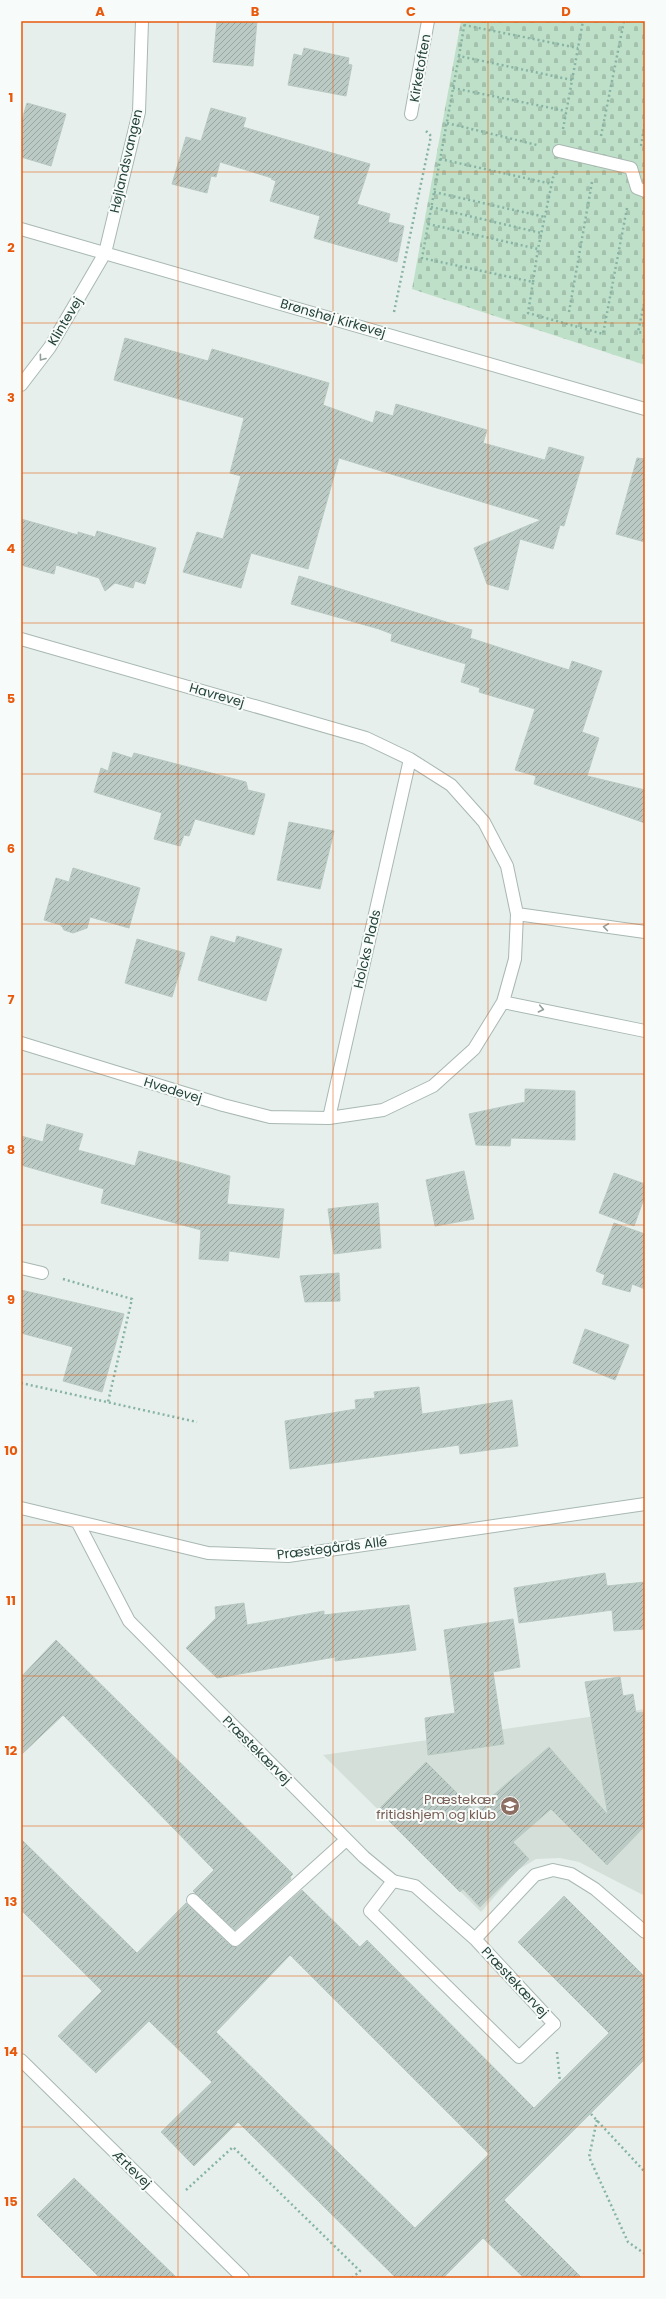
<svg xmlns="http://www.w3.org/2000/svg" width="666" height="2299" viewBox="0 0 666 2299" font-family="Poppins,sans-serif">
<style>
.built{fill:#d4dfda}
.cemetery{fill:url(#cemetery-stones)}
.building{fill:url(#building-hatch);stroke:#b8c9c2;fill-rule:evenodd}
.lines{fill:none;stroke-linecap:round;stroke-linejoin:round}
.service-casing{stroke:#a8b8b2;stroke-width:14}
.minor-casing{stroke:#a8b8b2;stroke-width:14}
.path{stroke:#86b3a5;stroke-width:2.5;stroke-dasharray:2 3;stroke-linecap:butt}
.service{stroke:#fff;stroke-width:12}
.minor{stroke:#fff;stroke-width:12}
.oneway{stroke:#92a09c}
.grid{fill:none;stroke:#e8590c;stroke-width:1;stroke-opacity:0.55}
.labels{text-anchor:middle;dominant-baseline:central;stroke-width:4;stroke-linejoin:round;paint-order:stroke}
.street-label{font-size:13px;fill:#24423a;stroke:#f7fbf9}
.education-label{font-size:13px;fill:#785e54;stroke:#f7fbf9;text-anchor:end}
.neatline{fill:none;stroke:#e8590c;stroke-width:1.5}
.grid-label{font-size:13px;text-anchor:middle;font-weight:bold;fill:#e8590c}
</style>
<defs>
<pattern id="cemetery-stones" width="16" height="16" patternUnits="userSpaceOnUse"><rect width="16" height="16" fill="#bfe0c8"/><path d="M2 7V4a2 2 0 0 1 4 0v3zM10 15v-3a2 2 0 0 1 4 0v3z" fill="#a4c1ad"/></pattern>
<pattern id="building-hatch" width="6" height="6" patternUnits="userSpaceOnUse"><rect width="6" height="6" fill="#bbcac4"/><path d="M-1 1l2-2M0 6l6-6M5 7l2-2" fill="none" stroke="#98a6a0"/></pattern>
</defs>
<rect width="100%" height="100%" fill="#e6efeb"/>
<!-- built -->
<path class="built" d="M645,1709V1896L579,1862L560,1858L536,1859L518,1870L481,1912L323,1755Z"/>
<!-- cemetery -->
<path class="cemetery" d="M461,21H645V365L412,289Z"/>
<!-- building -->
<path class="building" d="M217,21H257L253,66L213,62Z
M304,48L349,58L348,64L352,65L346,96L288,85L294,54L302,56Z
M27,103L66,114L51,166L21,157V123Z
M211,108L246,118L243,127L370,164L357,204L390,214L388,222L404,226L397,262L314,238L320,216L270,201L276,181L271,179L272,178L220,162L216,177L211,176L207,193L172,184L186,137L201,141Z
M125,338L208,361L212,349L329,383L323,405L373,423L376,411L393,416L396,404L487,430L483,443L545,460L549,447L584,457L564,526L560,525L553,549L520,539L508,590L487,584L474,548L541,520L339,458L308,569L251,553L241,588L183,572L197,532L223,539L241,476L230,473L244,418L114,380Z
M637,458L645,459V542L616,534Z
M21,519L78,535V532L95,537L97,531L156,548L145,584L135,581L133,588L115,583L105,591L99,578L56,565L54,574L21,565Z
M299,576L472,630L470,638L569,670L572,661L602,671L582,732L599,738L587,776L645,790V823L534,784L536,776L515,770L535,709L479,692L480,688L461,682L466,664L391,641L392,634L379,629L291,604Z
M113,752L132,758L134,753L246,782L248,790L265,794L254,835L195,819L189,836L184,835L180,846L154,839L162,813L94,792L101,768L108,771Z
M289,822L334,831L320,889L277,880Z
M73,868L140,888L129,928L90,917L87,928L73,933L64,930L61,925L44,920L56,878L69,882Z
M211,936L235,943L237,936L282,949L266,1001L198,980Z
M137,939L185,953L172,997L125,983Z
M525,1089L575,1091V1140L511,1138L510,1146L476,1145L469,1114L525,1102Z
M47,1124L83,1134L78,1150L135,1166L139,1151L230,1176L227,1204L284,1209L279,1258L229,1251L228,1261L199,1259L201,1230L101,1203L104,1189L21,1165V1136L43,1142Z
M464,1171L474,1219L435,1226L426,1180Z
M614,1173L645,1184V1196L634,1226L599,1213Z
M378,1203L381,1248L334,1254L328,1209Z
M614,1223L645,1234V1289L632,1284L630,1292L602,1284L605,1275L596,1271Z
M339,1273L340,1301L305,1302L300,1276Z
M21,1290L124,1314L102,1392L63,1381L73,1347L21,1333Z
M585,1329L629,1345L615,1380L573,1363Z
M419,1387L422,1414L512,1400L518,1446L460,1454L459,1445L290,1469L285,1421L356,1409L355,1400L375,1398L374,1392Z
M605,1573L607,1586L645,1582V1629L614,1631L612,1610L519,1623L514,1588Z
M244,1603L247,1625L324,1611V1615L409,1605L416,1650L335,1661V1657L217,1678L186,1648L216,1618L215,1607Z
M513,1619L520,1667L493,1672L504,1744L428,1755L425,1718L455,1713L444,1630Z
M56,1640L293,1874L290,1877L291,1879L235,1930L193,1891L214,1870L63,1715L21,1755V1677Z
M620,1677L623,1696L633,1694L636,1713L645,1712V1826L607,1865L551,1809L513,1842L529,1859L480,1907L463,1889L460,1892L378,1810L426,1762L475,1811L549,1747L608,1815L585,1682Z
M21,1839L137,1953L186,1903L230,1945L237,1947L302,1890L360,1947L367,1940L534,2108L609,2033L518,1942L564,1896L645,1977V2059L504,2200L582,2278H524L483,2238L443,2278H396L238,2122L194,2166L161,2132L212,2082L149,2021L96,2073L58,2036L102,1991L21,1910ZM290,1955L489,2154L415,2228L216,2032Z
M74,2178L177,2278H100L37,2215Z"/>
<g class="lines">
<defs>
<path id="service" d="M559,151L631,168L637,188L645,191
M21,1268L42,1273
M393,1881L370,1911L519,2057L554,2024
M193,1900L235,1940L346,1840"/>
<path id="minor" d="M411,114L428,21
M21,229L645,409
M21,385L50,347L105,253L139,112L142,21
M21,639L366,738L410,759
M517,914L645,932
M503,1002L645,1031
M21,1043L223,1105L270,1117L329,1118L383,1110L433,1086L474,1049L503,1002L515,959L517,914L507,866L484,822L451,785L410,759L329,1118
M21,1508L208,1553L288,1556L645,1504
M78,1523L129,1621L364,1857L393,1881L415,1886L475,1939L554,2024
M475,1939L535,1875L553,1870L571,1874L595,1889L645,1932
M21,2060L243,2278"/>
</defs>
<!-- service casing -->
<use href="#service" class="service-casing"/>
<!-- minor casing -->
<use href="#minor" class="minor-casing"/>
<!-- path -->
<path class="path" d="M464,25L578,48
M459,56L465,21
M572,80L459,56L422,258L533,282L528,313L603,334L627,208
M453,88L566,111
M447,123L537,145
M563,129L583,21
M601,136L624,21
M641,146L645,122
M440,159L552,184
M434,192L545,217
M431,207L541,233
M428,224L538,249L554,173
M533,282L538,249
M645,299L638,332L645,333
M394,312L431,136L426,131
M569,312L592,182
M63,1279L132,1299L108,1402
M21,1383L197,1422
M557,2052L560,2082
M591,2114L645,2172
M597,2120L589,2157L628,2242L645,2254
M186,2190L233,2147L360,2271L352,2278"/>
<!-- service -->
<use href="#service" class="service"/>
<!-- minor -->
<use href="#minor" class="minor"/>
</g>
<!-- one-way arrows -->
<defs><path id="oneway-chevron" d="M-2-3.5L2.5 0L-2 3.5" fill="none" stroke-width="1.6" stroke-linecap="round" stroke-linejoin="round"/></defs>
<g class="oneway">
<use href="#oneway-chevron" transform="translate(42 358) rotate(127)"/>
<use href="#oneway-chevron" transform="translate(606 927) rotate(-172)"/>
<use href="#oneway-chevron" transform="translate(541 1009) rotate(12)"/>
</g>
<!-- grid -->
<path class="grid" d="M178,21V2278M333,21V2278M488,21V2278M21,172H645M21,323H645M21,473H645M21,623H645M21,774H645M21,924H645M21,1074H645M21,1225H645M21,1375H645M21,1525H645M21,1676H645M21,1826H645M21,1976H645M21,2127H645"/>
<!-- icons -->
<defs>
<symbol id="school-disc" viewBox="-11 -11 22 22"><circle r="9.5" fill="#8d6e63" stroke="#f7fbf9"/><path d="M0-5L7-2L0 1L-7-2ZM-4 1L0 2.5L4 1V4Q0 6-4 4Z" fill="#fff"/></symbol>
</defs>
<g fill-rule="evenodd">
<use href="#school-disc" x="499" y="1795" width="22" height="22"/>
</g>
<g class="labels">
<!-- street labels -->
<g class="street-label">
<text transform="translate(420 68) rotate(-80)">Kirketoften</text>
<text transform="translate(126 161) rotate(-77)">Højlandsvangen</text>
<text transform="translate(333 318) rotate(16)">Brønshøj Kirkevej</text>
<text transform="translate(65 321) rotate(-59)">Klintevej</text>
<text transform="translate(217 695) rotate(16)">Havrevej</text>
<text transform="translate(367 949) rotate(-77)">Holcks Plads</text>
<text transform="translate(173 1090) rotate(17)">Hvedevej</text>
<text transform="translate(332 1548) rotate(-7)">Præstegårds Allé</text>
<text transform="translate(257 1750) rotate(45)">Præstekærvej</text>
<text transform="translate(515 1982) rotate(47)">Præstekærvej</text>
<text transform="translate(132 2169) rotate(44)">Ærtevej</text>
</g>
<!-- education labels -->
<g class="education-label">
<text x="496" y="1799">Præstekær<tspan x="496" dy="15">fritidshjem og klub</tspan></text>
</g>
</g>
<!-- border -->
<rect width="666" height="2299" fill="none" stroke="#f7fbf9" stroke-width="44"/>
<rect x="22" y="22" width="622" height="2255" class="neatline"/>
<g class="grid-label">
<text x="100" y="16">A</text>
<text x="255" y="16">B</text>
<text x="411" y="16">C</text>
<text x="566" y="16">D</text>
<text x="11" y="102">1</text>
<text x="11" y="252">2</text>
<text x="11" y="402">3</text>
<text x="11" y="553">4</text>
<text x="11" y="703">5</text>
<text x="11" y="853">6</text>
<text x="11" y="1004">7</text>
<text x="11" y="1154">8</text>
<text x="11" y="1304">9</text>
<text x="11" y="1455">10</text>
<text x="11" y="1605">11</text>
<text x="11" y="1755">12</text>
<text x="11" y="1906">13</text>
<text x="11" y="2056">14</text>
<text x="11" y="2206">15</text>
</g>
</svg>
